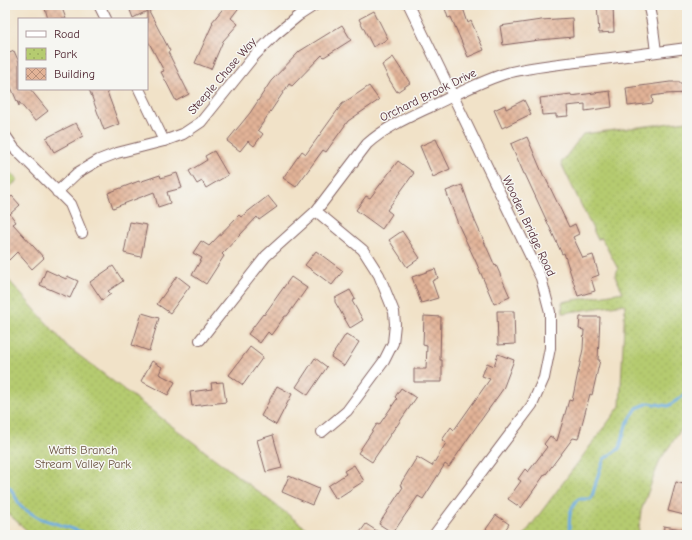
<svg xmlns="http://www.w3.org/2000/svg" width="692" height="540" viewBox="0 0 692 540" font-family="'Comic Neue',sans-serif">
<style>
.park{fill:url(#park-dots);stroke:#80754e}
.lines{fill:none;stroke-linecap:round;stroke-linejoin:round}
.stream{stroke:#6eade1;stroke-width:3}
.building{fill:url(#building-cross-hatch)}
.street-casing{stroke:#846362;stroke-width:12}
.street{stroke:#fff;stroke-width:10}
.labels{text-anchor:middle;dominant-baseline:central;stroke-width:3;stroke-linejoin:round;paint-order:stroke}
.street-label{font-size:12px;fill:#4a1f2b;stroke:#f6f6f2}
.park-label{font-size:12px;fill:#6a5340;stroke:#f6f6f2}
</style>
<defs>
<pattern id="park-dots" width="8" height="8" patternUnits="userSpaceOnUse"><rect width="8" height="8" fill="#b5cb70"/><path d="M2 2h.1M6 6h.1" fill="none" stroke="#9dae61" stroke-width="1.8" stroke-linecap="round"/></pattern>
<pattern id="building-cross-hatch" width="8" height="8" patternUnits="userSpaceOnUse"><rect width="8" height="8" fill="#e2b397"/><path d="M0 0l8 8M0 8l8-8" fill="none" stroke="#b9917b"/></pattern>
</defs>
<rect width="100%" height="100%" fill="#f6f6f2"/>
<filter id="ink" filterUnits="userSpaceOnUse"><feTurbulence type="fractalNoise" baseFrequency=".025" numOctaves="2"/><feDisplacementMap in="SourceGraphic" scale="8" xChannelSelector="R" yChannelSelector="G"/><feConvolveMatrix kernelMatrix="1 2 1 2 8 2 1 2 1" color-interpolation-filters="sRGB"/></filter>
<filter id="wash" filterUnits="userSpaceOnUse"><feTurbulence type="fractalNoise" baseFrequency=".012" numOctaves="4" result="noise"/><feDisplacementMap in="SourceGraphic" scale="16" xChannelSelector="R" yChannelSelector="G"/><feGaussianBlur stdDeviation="0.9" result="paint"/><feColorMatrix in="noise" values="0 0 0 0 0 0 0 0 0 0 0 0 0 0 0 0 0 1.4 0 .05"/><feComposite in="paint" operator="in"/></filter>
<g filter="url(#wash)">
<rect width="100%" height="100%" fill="#f1e2c8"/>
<!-- park -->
<path class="park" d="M687,121V421L660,460L641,511L638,535H524L620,406L625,304L563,313L562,302L623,292L615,276L618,269L601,237L598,240L561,163L583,134Z
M12,173L18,180L5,191V179Z
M5,276L68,347L315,535H47L31,534L5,511Z"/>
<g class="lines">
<!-- stream -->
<path class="stream" d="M5,484L11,489L21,507L39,518L91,535L104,534L115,535
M121,535L135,533L149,535
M569,535C570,520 567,512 578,499H591L593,493L599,472L604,459L620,448L626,425L637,408L649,403L668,406L685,395L687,389"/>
</g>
<g id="blocks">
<!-- building -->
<path class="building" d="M44,5H61L66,19H48Z
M128,5H161L149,11L170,51L168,52L189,94L176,101L161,72L164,71L147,39V11L133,18Z
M226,5H241L231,18L238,24L223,41L211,69L195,63L213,23L212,22Z
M444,5H462L468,23L471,21L484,50L468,57L451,17L448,18Z
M597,5H613L614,32L599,33Z
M374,11L388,39L373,47L359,19Z
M572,18L573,37L539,40L503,45L500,26L541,20Z
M342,25L351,40L324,57L322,55L292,86L289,84L258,130L263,134L254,146L248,141L240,151L227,141L250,113L271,81L300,51Z
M14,51L19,62V89H30L48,111L35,121L19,102V106L5,73V55Z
M393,57L410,83L397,92L390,81L382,65Z
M670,82H680V84H687V93L665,94L652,96L653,103L628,106L626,88Z
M369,86L379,100L348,121L326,152L323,150L296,187L283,178L302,151L306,154L342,104Z
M89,89H106L119,124L104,130Z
M610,91L612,107L585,111V104L567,106L568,116L556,117V114L542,115L540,98L571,94V96Z
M524,100L531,114L502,128L494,110L505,105L506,109Z
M76,123L83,136L54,152L46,138Z
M527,137L544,177H545L569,227L575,224L579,234L573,237L583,258L593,255L599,275L591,278L595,291L578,296L564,253L562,254L525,174H524L511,144Z
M436,139L450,169L433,177L420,146Z
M214,151L228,175L206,188L202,181L197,184L189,171L207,160L205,156Z
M398,161L414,173L387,210L392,214L382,229L356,210L366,196L370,198Z
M177,173L182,188L167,192L170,203L158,207L154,192L113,208L108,193L139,181V182L160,175L161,178Z
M462,185L475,221L495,266L496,265L510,297L494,304L476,262L458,224L446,191Z
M12,196L20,205L10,214L16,222L13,224L44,258L32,269L17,252L9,260L5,256V202Z
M268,196L277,207L259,220L257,217L222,254L224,256L206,284L192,275L202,258L193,253L201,241L209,246L239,215L241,217Z
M130,222L147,225L141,257L124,253Z
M402,231L420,258L407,267L389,240Z
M316,251L343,271L332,285L305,265Z
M113,266L123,281L108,291L111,294L102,300L90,282Z
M435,269L438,278L432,281L438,298L421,303L412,277Z
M46,270L66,279L67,276L78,281L70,298L40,285Z
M177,276L190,286L170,313L157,304Z
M291,277L307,288L287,316H285L271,335L268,332L260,343L248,334L263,314L264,315Z
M350,290L355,299L352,301L363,320L350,328L335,302V298Z
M497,311H514L515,344L498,345Z
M142,313L159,318L149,351L132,345Z
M424,316L441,317L440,360H442V382H414V369H426L427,346L423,345Z
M580,317H600L598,360H600L592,395L590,394L578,439L573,438L546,474H545L521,508L508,499L521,481L518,479L525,469L528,472L547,447L544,444L550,436L557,441L569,400L572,401L583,349L584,330L579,329Z
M346,334L359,342L344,366L331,357Z
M250,347L263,357L243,385L229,375Z
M498,354L514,360L503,389L469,437L449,467L445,464L423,499L418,496L393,533L379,524L403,487L400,485L417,457L432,466L446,443L442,440L451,427L454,430L490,379L482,376L487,363L494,366Z
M315,358L327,367L308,395L296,387Z
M152,361L162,367L159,374L175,382L168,395L141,381Z
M223,382L226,402L192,406L190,392L212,389L211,383Z
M277,386L292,394L276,425L261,416Z
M401,388L416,398L396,427V426L372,462L358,453L377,424L379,425L397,399L395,397Z
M273,435L282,468L266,472L257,440Z
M354,465L364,481L336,499L328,486L346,474L344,471Z
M289,476L319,489L312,505L282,492Z
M676,482L687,485V505L684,515L668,511Z
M496,515L509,524L502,535H482Z
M366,524L383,535H358Z
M664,526L687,530V535H663Z"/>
</g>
</g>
<g filter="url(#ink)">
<use href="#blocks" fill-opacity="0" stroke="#846362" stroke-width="1"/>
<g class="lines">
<defs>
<path id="street" d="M99,5L106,19
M409,5L541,278L550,312V348L544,378L532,405L434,535
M648,5C653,20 654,37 656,52
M139,89L164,141
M5,135L14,148L70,204L82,233
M57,192L77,173L99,160L117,153L164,141L183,134L201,122L254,56L275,35L298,16L315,5
M316,211L363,250L379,275L394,312L395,324L393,343L384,361L347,411L322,432
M200,340L266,256L316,211L367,144C386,127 409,117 432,106C455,95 479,82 504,74C527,67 552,65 576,62C613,58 650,53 687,48"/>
</defs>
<!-- street casing -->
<use href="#street" class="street-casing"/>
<!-- street -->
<use href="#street" class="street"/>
</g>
</g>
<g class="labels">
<!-- street labels -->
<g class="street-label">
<text transform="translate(222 76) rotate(-49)">Steeple Chase Way</text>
<text transform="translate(428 95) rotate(-26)">Orchard Brook Drive</text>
<text transform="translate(529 226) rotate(65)">Wooden Bridge Road</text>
</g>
<!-- park labels -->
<g class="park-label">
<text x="83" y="450">Watts Branch<tspan x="83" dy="14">Stream Valley Park</tspan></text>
</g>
</g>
<!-- margin -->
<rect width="692" height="540" fill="none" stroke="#f6f6f2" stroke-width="20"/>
<!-- legend -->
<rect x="18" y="18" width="130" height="72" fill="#f6f6f2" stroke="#b1a0a2"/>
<rect x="26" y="31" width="20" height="6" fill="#ffffff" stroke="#b1a0a2"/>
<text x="54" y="38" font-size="12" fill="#4a1f2b">Road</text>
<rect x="26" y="48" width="20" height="12" fill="url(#park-dots)" stroke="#b1a0a2"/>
<text x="54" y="58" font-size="12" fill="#4a1f2b">Park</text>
<rect x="26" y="68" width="20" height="12" fill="url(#building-cross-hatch)" stroke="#b1a0a2"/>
<text x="54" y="78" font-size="12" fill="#4a1f2b">Building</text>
</svg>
